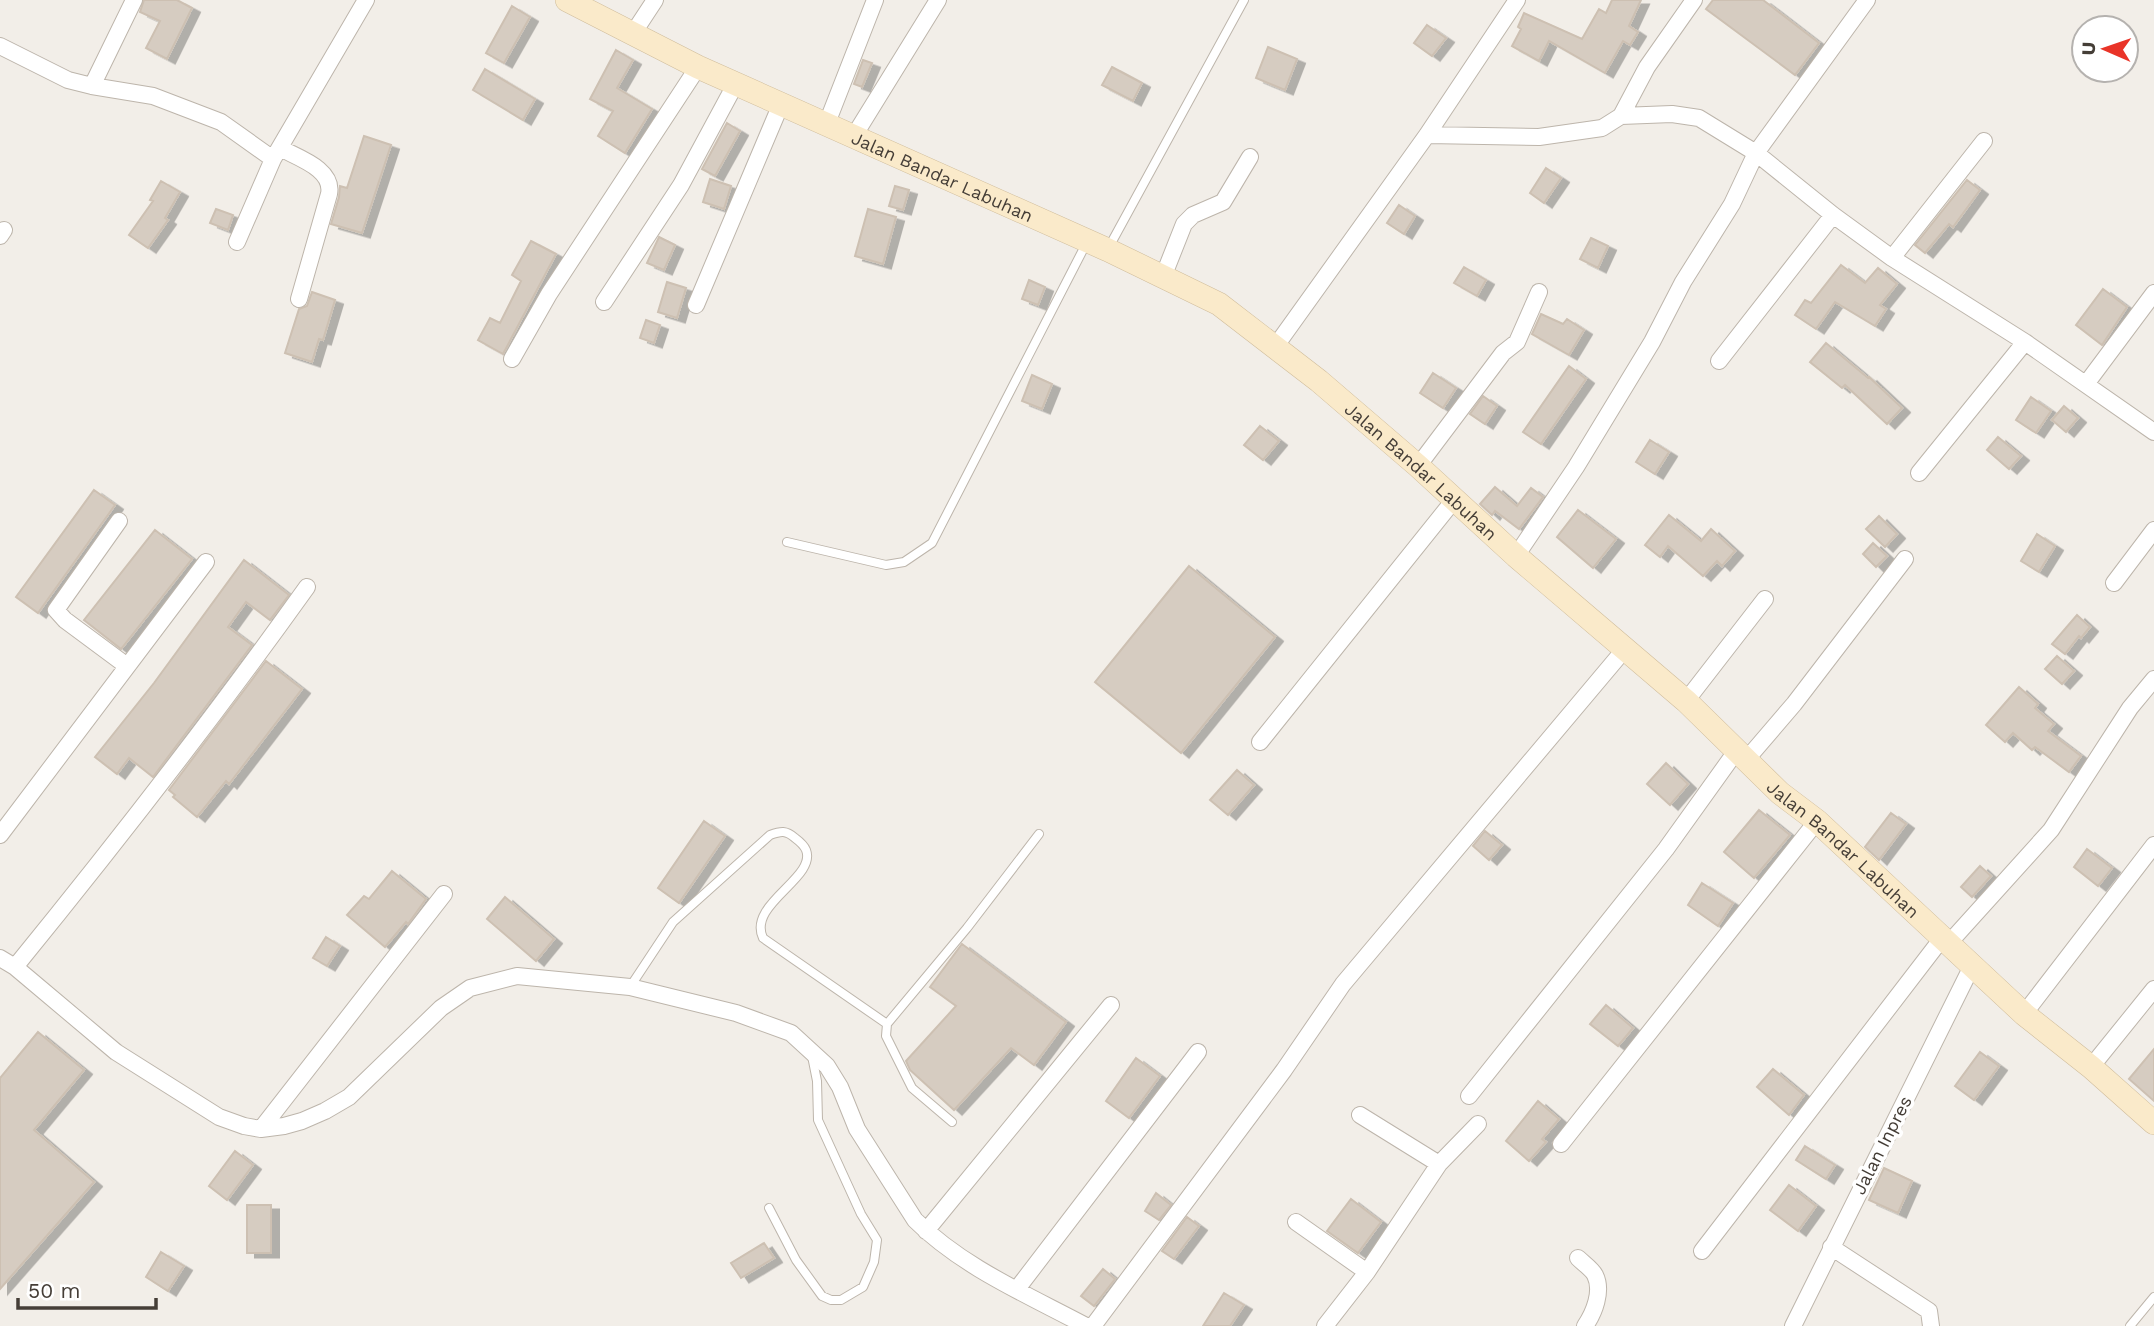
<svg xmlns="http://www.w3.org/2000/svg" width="2154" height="1326" viewBox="0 0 2154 1326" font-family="'Work Sans',sans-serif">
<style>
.building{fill:#d6ccc1;stroke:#cdc0b2;stroke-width:2;filter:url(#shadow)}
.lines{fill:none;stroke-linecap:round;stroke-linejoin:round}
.service-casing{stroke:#bdb5ab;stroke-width:10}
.minor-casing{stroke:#bdb5ab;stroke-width:18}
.secondary-casing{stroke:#cfbc9b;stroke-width:24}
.service{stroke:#fff;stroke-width:8}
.minor{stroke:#fff;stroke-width:16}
.secondary{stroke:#faeaca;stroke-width:23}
.labels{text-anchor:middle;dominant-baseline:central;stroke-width:7;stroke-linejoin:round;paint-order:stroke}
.street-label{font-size:18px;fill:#453e37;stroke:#fff}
</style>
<defs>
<filter id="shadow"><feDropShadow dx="8" dy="4.5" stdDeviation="0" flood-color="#0004"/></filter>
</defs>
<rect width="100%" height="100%" fill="#f2eee8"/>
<!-- building -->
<path class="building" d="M144,0H177L192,8L167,59L146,48L160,21L140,12Z
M1612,0H1641L1629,26L1638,32L1630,45L1623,41L1605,73L1549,41L1539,61L1512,46L1521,29L1518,27L1524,13L1582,39L1599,9L1606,13Z
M1713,0H1763L1819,43L1795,75L1706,9Z
M512,6L530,17L504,63L486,53Z
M1427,25L1446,38L1432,56L1414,43Z
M1268,47L1297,59L1285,90L1256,78Z
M616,50L633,60L617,88L652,109L625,153L598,136L613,111L590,99Z
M863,60L872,63L862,87L854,84Z
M1112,67L1142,83L1133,101L1102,85Z
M485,69L535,99L523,120L473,90Z
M727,123L740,131L715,176L702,169Z
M364,136L391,145L362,233L331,224L339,197L340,186L347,188Z
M1546,168L1561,178L1544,203L1530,193Z
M710,179L731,186L724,209L703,202Z
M1967,180L1980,190L1953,227L1949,224L1925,253L1915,245Z
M161,181L180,192L165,218L168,220L148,248L129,235L153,201L150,200Z
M895,186L909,190L903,210L889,206Z
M1399,205L1415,216L1404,234L1387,223Z
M216,209L233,215L228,230L210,223Z
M868,209L896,217L883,264L855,256Z
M659,237L675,245L664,270L647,263Z
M1591,238L1608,246L1598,268L1580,259Z
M531,241L556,254L503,354L478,340L490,318L500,323L521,281L512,275Z
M1841,265L1865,283L1878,268L1897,284L1880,305L1886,309L1875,326L1835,302L1816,329L1795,315L1805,300L1811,303Z
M1464,267L1486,280L1477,296L1454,283Z
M1029,280L1045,287L1038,305L1022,299Z
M667,282L686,288L677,318L658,312Z
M2103,289L2127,307L2102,345L2076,325Z
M312,292L335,300L323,340L319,339L312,362L285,353L299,309L307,306Z
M1541,314L1563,324L1567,319L1584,330L1569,355L1532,334Z
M646,320L660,325L654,343L640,338Z
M1826,343L1868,378L1869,377L1902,408L1887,424L1845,385L1842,388L1810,362Z
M1569,366L1586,379L1541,444L1523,432Z
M1433,373L1456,388L1443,408L1420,393Z
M1032,375L1052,384L1042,409L1022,401Z
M1483,396L1497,406L1485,424L1470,414Z
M2031,397L2051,411L2036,433L2016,420Z
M2064,406L2078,418L2066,432L2052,420Z
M1260,426L1279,441L1263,460L1244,445Z
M1998,437L2021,456L2009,469L1987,450Z
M1650,440L1669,452L1655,474L1636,462Z
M1495,487L1517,506L1531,488L1543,497L1519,529L1495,511L1492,515L1480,504Z
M94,490L115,505L38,613L16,597Z
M1578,510L1616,539L1593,568L1557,537Z
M1669,515L1701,541L1711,529L1735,551L1722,566L1717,561L1703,576L1668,546L1660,557L1645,545Z
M1879,516L1897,534L1885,547L1866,529Z
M155,530L192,559L121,649L84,620Z
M2037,534L2055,546L2039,572L2021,561Z
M1873,543L1887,556L1876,567L1863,554Z
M244,560L289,595L270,620L246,602L228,627L252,645L153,777L129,758L117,774L95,757L154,683Z
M1189,566L1275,637L1181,753L1095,682Z
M2077,615L2090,627L2081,638L2079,636L2065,654L2052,644Z
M2057,656L2074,671L2062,684L2045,669Z
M266,661L302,689L229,784L226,781L197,817L173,797L175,795L169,790Z
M2019,687L2038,704L2035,708L2054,724L2048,731L2081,756L2069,772L2035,747L2032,750L2013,733L2005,742L1986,725Z
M1666,763L1688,784L1670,805L1647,784Z
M1237,770L1254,785L1228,815L1210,800Z
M1759,810L1790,835L1754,878L1724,852Z
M1891,813L1906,824L1879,860L1865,847Z
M704,821L725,836L679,903L658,888Z
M1485,831L1502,845L1489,860L1473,846Z
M2087,849L2112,868L2098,886L2074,867Z
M1980,866L1991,876L1972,897L1961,887Z
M392,871L426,899L408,924L406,922L385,947L347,915L364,896L369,899Z
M1702,883L1733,903L1718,926L1688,905Z
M505,897L554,939L536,961L487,919Z
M326,937L340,946L327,966L313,958Z
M962,944L1066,1022L1034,1065L1011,1048L954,1110L910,1070L906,1061L956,1006L930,987Z
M1606,1005L1633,1028L1618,1046L1590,1024Z
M38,1032L84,1070L34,1130L94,1182L0,1289V1078Z
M2154,1049V1101L2129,1079Z
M1980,1052L1999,1066L1974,1100L1955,1086Z
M1136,1058L1160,1076L1129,1118L1106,1101Z
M1773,1069L1804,1095L1789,1115L1757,1087Z
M1538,1101L1559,1119L1542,1139L1546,1142L1529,1161L1506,1141Z
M1805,1146L1835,1165L1826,1179L1796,1160Z
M235,1151L253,1165L227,1200L209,1186Z
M1884,1168L1912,1181L1898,1213L1869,1200Z
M1789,1185L1816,1206L1798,1231L1770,1210Z
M1156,1193L1171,1205L1159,1220L1145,1211Z
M1351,1199L1381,1222L1358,1253L1327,1231Z
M247,1205H271V1253H247Z
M1187,1217L1199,1226L1174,1259L1162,1251Z
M764,1243L774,1258L741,1278L731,1263Z
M161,1252L184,1266L168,1291L146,1277Z
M1103,1269L1115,1279L1094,1306L1081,1296Z
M1224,1293L1244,1305L1230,1326H1203Z"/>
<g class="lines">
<defs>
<path id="service" d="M1109,247L1244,0
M787,542L886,565L904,562L932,543L1086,244
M630,987L673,922L770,835C781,831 786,830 795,838C799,841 804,845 806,850C817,878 747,904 763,938L887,1024L886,1036L912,1088L952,1122
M887,1024L967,928L1039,834
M769,1208L796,1260L822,1296L831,1300H841L863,1287L874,1262L877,1240L861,1214L818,1120L817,1081L812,1056
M2130,1326L2154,1297"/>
<path id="minor" d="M634,32L655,0
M0,46L68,80L92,86L153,96L221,122L273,159L366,0
M92,86L134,0
M1621,116L1647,67L1694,0
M827,123L875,0
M1427,135L1539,137L1602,128L1621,116L1672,114L1699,118L1756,153L1833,215L1892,258L2025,342L2154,432
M854,136L938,0
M280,148C298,158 334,169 329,194L299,299
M0,236L4,230
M237,242L273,159
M1892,258L1984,141
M1163,277L1184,224L1193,215L1223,202L1250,157
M604,302L681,185L736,83
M696,305L781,104
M1275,347L1427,135L1517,0
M512,359L549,294L698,67
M1719,361L1833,215
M2086,384L2154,293
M1418,466L1503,353L1517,342L1539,292
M1919,473L2025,342
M119,521L56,610L65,620L127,666
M1516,556L1576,467L1652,342L1683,282L1732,204L1756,153L1867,0
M2114,583L2154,530
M1686,701L1765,599
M1260,742L1454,500
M1746,760L1794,704L1905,559
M0,835L206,562
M1949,943L2051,830L2130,708L2154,679
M0,958L15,967L116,1052L219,1117L244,1126L261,1129L284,1126L302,1121L325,1111L349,1097L441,1008L470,988L517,976L630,987L736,1013L791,1033L827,1066L840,1087L857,1129L915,1220C962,1267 1028,1295 1086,1326
M15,967C116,843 214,717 307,587
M2024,1014L2154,845
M2091,1067L2154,989
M1469,1096L1666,849L1737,750
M1360,1115L1439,1164
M261,1129L444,894
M1561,1144L1817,821
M1296,1222L1367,1272
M926,1231L1111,1005
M1831,1247L1929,1311L1931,1326
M1702,1251L1943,937
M1578,1258C1583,1263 1592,1269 1595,1275C1603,1291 1594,1313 1585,1326
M1017,1289L1198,1052
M1093,1326L1284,1070L1343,984L1624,650
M1325,1326L1367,1272L1439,1164L1478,1124
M1793,1326L1973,964"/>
<g id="secondary">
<path id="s1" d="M567,0L698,67L1108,250L1219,304L1319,381L1418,466L1516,556L1686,701L1780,793L1817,821L2024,1014L2091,1067L2154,1123"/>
</g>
</defs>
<!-- service casing -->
<use href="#service" class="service-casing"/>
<!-- minor casing -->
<use href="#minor" class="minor-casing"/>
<!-- secondary casing -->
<use href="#secondary" class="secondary-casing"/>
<!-- service -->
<use href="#service" class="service"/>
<!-- minor -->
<use href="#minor" class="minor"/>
<!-- secondary -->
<use href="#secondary" class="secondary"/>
</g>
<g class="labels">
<!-- street labels -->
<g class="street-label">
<text stroke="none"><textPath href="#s1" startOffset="415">Jalan Bandar Labuhan</textPath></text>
<text stroke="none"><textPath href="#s1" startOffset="982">Jalan Bandar Labuhan</textPath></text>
<text stroke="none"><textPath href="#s1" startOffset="1549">Jalan Bandar Labuhan</textPath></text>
<text transform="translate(1882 1145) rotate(-63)">Jalan Inpres</text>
</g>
</g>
<!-- north arrow -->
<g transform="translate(2105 49) rotate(272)"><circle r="33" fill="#ffffff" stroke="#b5b2af" stroke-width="2"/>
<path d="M0-5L12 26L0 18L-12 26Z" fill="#e93428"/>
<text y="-10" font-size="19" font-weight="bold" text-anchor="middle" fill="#453e37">U</text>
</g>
<!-- scale -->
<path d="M18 1298v10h138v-10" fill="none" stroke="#453e37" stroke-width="3.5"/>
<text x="28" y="1298" font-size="21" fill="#453e37" stroke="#ffffff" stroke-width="5" paint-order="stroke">50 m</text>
</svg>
